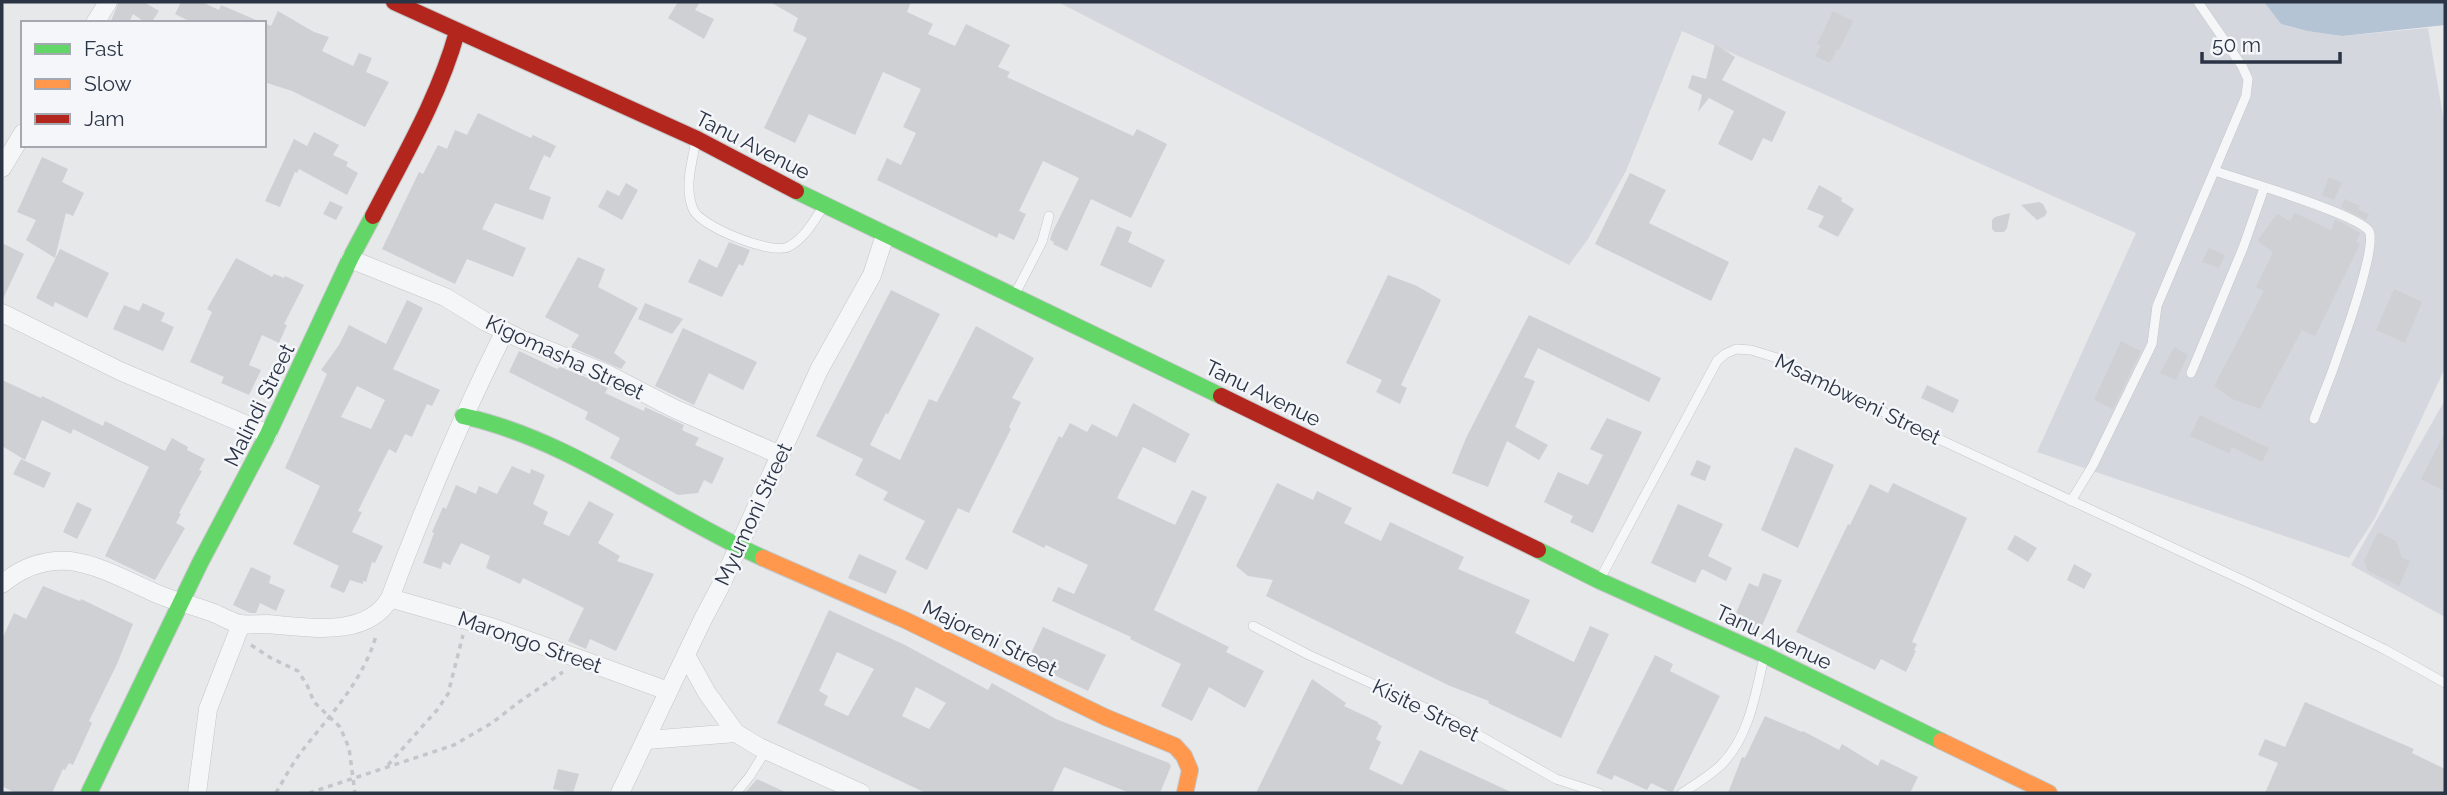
<svg xmlns="http://www.w3.org/2000/svg" width="2447" height="795" viewBox="0 0 2447 795" font-family="Raleway,sans-serif">
<style>
.built{fill:#d4d7dd}
.water{fill:#b4c4d5}
.building{fill:#ced0d3;fill-rule:evenodd}
.lines{fill:none;stroke-linecap:round;stroke-linejoin:round}
.lane-casing{stroke:#c4c6c8;stroke-width:10}
.street-casing{stroke:#c4c6c8;stroke-width:19}
.fast-casing{stroke:#c4c6c8;stroke-width:18}
.slow-casing{stroke:#c4c6c8;stroke-width:18}
.jam-casing{stroke:#c4c6c8;stroke-width:18}
.path{stroke:#c5c6ca;stroke-width:3.5;stroke-dasharray:5 5;stroke-linecap:butt}
.lane{stroke:#f5f6f7;stroke-width:9}
.street{stroke:#f5f6f7;stroke-width:18}
.fast{stroke:#63d668;stroke-width:16}
.slow{stroke:#ff974d;stroke-width:16}
.jam{stroke:#b3261e;stroke-width:16}
.labels{text-anchor:middle;dominant-baseline:central;stroke-width:5;stroke-linejoin:round;paint-order:stroke}
.street-label{font-size:21px;fill:#2b3445;stroke:#f4f6f9}
</style>
<rect width="100%" height="100%" fill="#e6e8ea"/>
<!-- built -->
<path class="built" d="M1058,2H2264L2281,24L2307,31L2342,36L2428,28L2445,128V368L2375,518L2349,558L2037,452L2136,233L1682,31L1626,171L1588,239L1569,265Z
M2445,400V617L2351,565Z"/>
<!-- water -->
<path class="water" d="M2264,2H2445V25L2342,36L2307,31L2281,24Z"/>
<!-- building -->
<path class="building" d="M119,2H144L159,11L151,23H146L133,14L129,23H110Z
M181,2H202L219,10L221,5L263,23H193L175,14Z
M678,2H700L695,10L714,19L704,39L668,18Z
M770,2H911L907,12L933,24L928,34L955,46L966,24L1010,45L998,67L1010,72L1007,77L1133,136L1137,129L1167,144L1131,218L1091,199L1067,251L1053,244L1054,242L1050,240L1052,233L1079,178L1043,161L1019,211L1026,214L1014,240L999,233L997,238L877,180L887,158L901,165L916,133L903,127L921,89L883,72L855,135L809,114L795,143L764,128L807,38L793,31L798,18Z
M278,11L314,32L329,37L322,51L353,66L359,53L372,58L366,72L389,82L365,127L292,91L264,82V23L271,26Z
M1833,11L1853,21L1839,50L1837,49L1830,63L1815,56L1821,46L1817,44Z
M1715,44L1735,57L1722,80L1786,112L1772,142L1763,138L1752,161L1718,144L1734,111L1709,98L1698,112L1702,95L1688,88L1692,75L1706,79Z
M478,113L531,138L533,135L556,146L550,158L544,155L529,189L551,197L543,220L495,203L482,229L526,248L513,277L467,259L455,284L382,249L419,172L423,174L438,145L447,149L455,130L467,135Z
M314,132L339,145L333,155L348,162L346,166L358,173L347,195L299,169L297,173L295,172L280,207L265,201L294,139L307,146Z
M42,157L68,169L62,182L84,193L73,216L66,213L55,258L26,240L36,220L17,212Z
M1630,173L1666,190L1649,223L1729,262L1711,301L1595,244Z
M2329,177L2342,183L2334,200L2322,195Z
M626,183L638,190L622,220L598,207L607,190L619,196Z
M1819,185L1842,198L1841,201L1854,209L1838,237L1818,227L1824,216L1807,209Z
M2345,199L2360,206L2358,209L2369,214L2366,220L2341,207Z
M330,201L343,207L336,220L323,214Z
M2039,202L2043,204L2047,212L2045,216L2037,220L2021,205Z
M2010,213L2007,228L2004,232H1995L1992,229V220L1995,217Z
M2295,213L2331,230L2335,220L2341,222L2360,233L2356,242L2360,244L2315,336L2302,330L2260,409L2232,399L2214,386L2264,291L2256,287L2273,252L2257,241L2277,214L2290,221Z
M1117,226L1132,232L1128,242L1165,260L1151,288L1100,265Z
M729,242L750,250L743,266L739,264L722,297L688,282L699,259L717,268Z
M2,243L24,254L2,301Z
M2209,248L2225,255L2219,268L2202,262Z
M60,249L109,273L87,318L55,302L53,307L36,298Z
M578,257L605,269L598,287L638,308L614,353L626,362L621,369L571,347L579,335L545,317Z
M236,258L272,277L274,274L284,278L285,276L304,285L284,324L287,325L279,343L262,335L249,365L261,370L249,395L221,383L224,377L190,362L212,312L207,309Z
M1388,275L1417,286L1441,300L1401,385L1407,388L1400,404L1376,392L1382,380L1346,363Z
M2394,289L2422,302L2405,343L2376,330Z
M891,290L940,314L888,414L886,413L870,445L900,460L929,399L937,402L976,326L1034,358L1012,398L1021,402L1009,427L1011,429L969,513L958,508L927,570L905,559L925,521L883,500L888,492L855,475L863,459L816,436Z
M407,300L423,308L393,369L440,390L432,406L427,404L412,437L405,434L396,453L389,449L358,511L362,512L352,532L383,546L375,563L372,562L366,582L363,581V584L350,580L344,593L330,587L339,566L293,544L320,486L285,468L327,374L321,370L339,345L349,325L386,344ZM357,386L385,400L371,429L341,417Z
M143,303L165,313L161,321L174,327L163,351L113,329L124,305L139,311Z
M645,303L683,319L672,334L638,319Z
M1529,315L1661,378L1649,402L1538,348L1524,377L1535,381L1515,427L1548,445L1539,460L1507,441L1488,487L1452,473L1466,438Z
M683,328L757,362L743,390L709,373L694,405L655,386Z
M2121,341L2141,351L2113,409L2094,400Z
M2174,347L2188,355L2176,380L2160,373Z
M519,351L557,369L560,367L600,383L608,388L605,393L635,407L644,411L645,407L684,425L682,430L699,438L695,445L724,458L712,484L704,480L698,493L678,495L610,458L620,438L585,419L588,412L509,372Z
M2,380L41,398L42,396L103,426L105,421L165,451L172,438L188,447L187,450L205,459L199,470L202,471L179,513L181,514L176,523L185,528L155,580L105,556L149,467L73,429L71,434L42,420L25,460L2,446Z
M1927,385L1959,400L1953,413L1921,398Z
M1133,403L1190,434L1175,463L1143,447L1117,498L1175,525L1192,490L1207,497L1154,610L1229,647L1226,652L1264,671L1245,708L1209,687L1192,721L1161,706L1181,664L1130,639L1131,637L1052,601L1058,587L1074,594L1088,565L1046,545L1044,548L1012,532L1059,436L1062,438L1070,423L1087,432L1092,424L1117,437Z
M2200,415L2269,448L2262,462L2232,447L2229,453L2190,436Z
M1607,418L1642,432L1593,533L1570,522L1573,516L1544,502L1558,472L1588,485L1603,455L1590,449Z
M2445,432V491L2421,479Z
M1795,447L1834,465L1798,548L1761,530Z
M21,459L51,473L44,488L13,474Z
M1697,460L1711,466L1705,481L1690,475Z
M512,466L530,474L531,469L545,475L533,504L548,512L543,524L569,536L589,501L614,514L598,543L620,556L617,561L654,574L616,651L590,639L586,649L568,641L584,608L523,578L520,584L486,568L490,556L461,543L450,565L443,562L441,569L423,563L434,533L432,532L443,507L446,509L456,485L476,494L479,486L497,494Z
M1277,483L1313,500L1317,491L1352,508L1344,523L1381,541L1390,522L1464,557L1458,569L1530,600L1515,633L1574,662L1590,626L1609,634L1561,738L1488,703L1489,701L1450,686L1266,596L1273,580L1248,576L1236,566Z
M1893,483L1967,518L1912,642L1917,644L1914,650L1916,651L1906,672L1881,659L1875,670L1796,632L1848,524L1850,525L1870,484L1888,493Z
M77,502L92,509L77,539L63,532Z
M1678,504L1723,524L1708,556L1732,568L1726,581L1702,569L1695,583L1651,563Z
M2378,532L2396,541L2402,558L2410,561L2399,586L2368,571L2364,561Z
M2015,535L2037,548L2028,562L2007,549Z
M859,554L897,571L886,594L848,578Z
M2074,564L2092,574L2084,589L2067,580Z
M251,567L271,576L269,583L285,590L276,611L260,603L256,613H250L233,605Z
M1763,573L1782,580L1758,635L1738,626L1743,616L1736,613L1749,583L1758,587Z
M43,586L80,601L81,599L133,624L117,664L89,721L92,723L73,765L69,763L65,770L63,769L52,793H15L2,786V639L14,613L26,619Z
M829,610L905,645L988,690L992,683L1056,719L1169,763L1171,766L1160,793H1130L1064,767L1052,793H926L777,723ZM837,652L874,669L848,716L824,705L828,696L819,691ZM916,687L946,703L929,729L902,716Z
M1043,627L1106,655L1088,691L1027,662Z
M1655,655L1673,664L1670,671L1720,696L1672,793L1651,783L1647,790L1614,775L1612,780L1596,773Z
M1312,679L1346,703L1344,706L1378,722V724L1382,726L1376,739L1381,742L1369,769L1402,785L1420,750L1513,793H1256Z
M2305,702L2414,749L2412,753L2445,769V793H2265L2278,763L2258,755L2265,739L2285,747Z
M1765,716L1802,732L1803,731L1839,750L1842,744L1878,766L1881,759L1918,777L1910,793H1728L1742,757L1745,758Z
M558,769L579,774L573,793L553,789Z
M757,779L787,793H745Z"/>
<g class="lines">
<defs>
<path id="lane" d="M696,140C692,163 684,187 693,209C699,226 771,255 788,247C804,239 814,221 823,207
M2215,171C2241,180 2358,214 2369,231C2380,249 2324,394 2314,419
M1015,294L1042,242L1049,216
M2191,373L2243,248L2264,188
M2071,501L2093,465L2152,344L2157,306L2246,96L2248,79L2242,66L2198,2
M1600,579L1717,361L1725,354L1736,349L1751,350L1777,358L1917,429L2251,584L2384,649L2445,683
M1253,626L1309,655L1452,720L1556,779L1599,793
M736,793L750,776L766,750
M1682,793C1696,784 1711,775 1722,764C1749,737 1756,692 1764,657"/>
<path id="street" d="M95,23L108,2
M2,168L23,133
M350,259L445,297L486,322L521,339L605,373L673,408L780,455
M2,313L120,371L268,434
M2,584C22,567 44,559 70,561C100,565 128,581 155,593C173,601 192,605 211,612C220,615 230,622 240,624C249,625 258,624 267,624C306,627 367,639 390,598C424,507 461,418 505,331
M390,598L494,628L668,691
M686,655L707,693L736,733L759,747L861,793
M647,740L736,733
M197,793L208,709L241,624
M620,793L703,619L720,587L819,370L872,275L885,235"/>
<path id="fast" d="M796,191L1221,396
M463,416C572,440 662,513 763,558
M1538,550L1600,581L1765,655L1941,741
M89,793L200,563L268,434L350,259L373,216"/>
<path id="slow" d="M763,558L905,620L1105,717L1175,746L1184,756L1190,770L1185,793
M1941,741L2049,793"/>
<path id="jam" d="M394,2L697,139L796,191
M373,216C404,156 439,97 457,32
M1221,396L1538,550"/>
</defs>
<!-- lane casing -->
<use href="#lane" class="lane-casing"/>
<!-- street casing -->
<use href="#street" class="street-casing"/>
<!-- fast casing -->
<use href="#fast" class="fast-casing"/>
<!-- slow casing -->
<use href="#slow" class="slow-casing"/>
<!-- jam casing -->
<use href="#jam" class="jam-casing"/>
<!-- path -->
<path class="path" d="M251,645L271,658L298,671L307,685L314,702L340,727L349,748L355,793
M388,765L437,710L448,694L463,635
M276,793C285,777 294,761 305,747C333,712 363,680 376,636
M309,793L454,745L492,723L519,702L563,672"/>
<!-- lane -->
<use href="#lane" class="lane"/>
<!-- street -->
<use href="#street" class="street"/>
<!-- fast -->
<use href="#fast" class="fast"/>
<!-- slow -->
<use href="#slow" class="slow"/>
<!-- jam -->
<use href="#jam" class="jam"/>
</g>
<g class="labels">
<!-- street labels -->
<g class="street-label">
<text transform="translate(753 145) rotate(27)">Tanu Avenue</text>
<text transform="translate(565 357) rotate(25)">Kigomasha Street</text>
<text transform="translate(1263 393) rotate(26)">Tanu Avenue</text>
<text transform="translate(1858 399) rotate(26)">Msambweni Street</text>
<text transform="translate(259 405) rotate(-64)">Malindi Street</text>
<text transform="translate(753 514) rotate(-65)">Myumoni Street</text>
<text transform="translate(1774 637) rotate(25)">Tanu Avenue</text>
<text transform="translate(990 638) rotate(26)">Majoreni Street</text>
<text transform="translate(530 642) rotate(19)">Marongo Street</text>
<text transform="translate(1426 710) rotate(26)">Kisite Street</text>
</g>
</g>
<!-- border -->
<rect width="2447" height="795" fill="none" stroke="#2b3445" stroke-width="7"/>
<!-- legend -->
<rect x="21" y="21" width="245" height="126" fill="#f4f6f9" stroke="#a4a8b1" stroke-width="2"/>
<rect x="35" y="44" width="35" height="10" fill="#63d668" stroke="#a4a8b1" stroke-width="2"/>
<text x="84" y="56" font-size="21" fill="#2b3445">Fast</text>
<rect x="35" y="79" width="35" height="10" fill="#ff974d" stroke="#a4a8b1" stroke-width="2"/>
<text x="84" y="91" font-size="21" fill="#2b3445">Slow</text>
<rect x="35" y="114" width="35" height="10" fill="#b3261e" stroke="#a4a8b1" stroke-width="2"/>
<text x="84" y="126" font-size="21" fill="#2b3445">Jam</text>
<!-- scale -->
<path d="M2202 52v10h138v-10" fill="none" stroke="#2b3445" stroke-width="3.5"/>
<text x="2212" y="52" font-size="21" fill="#2b3445" stroke="#f4f6f9" stroke-width="5" paint-order="stroke">50 m</text>
</svg>
